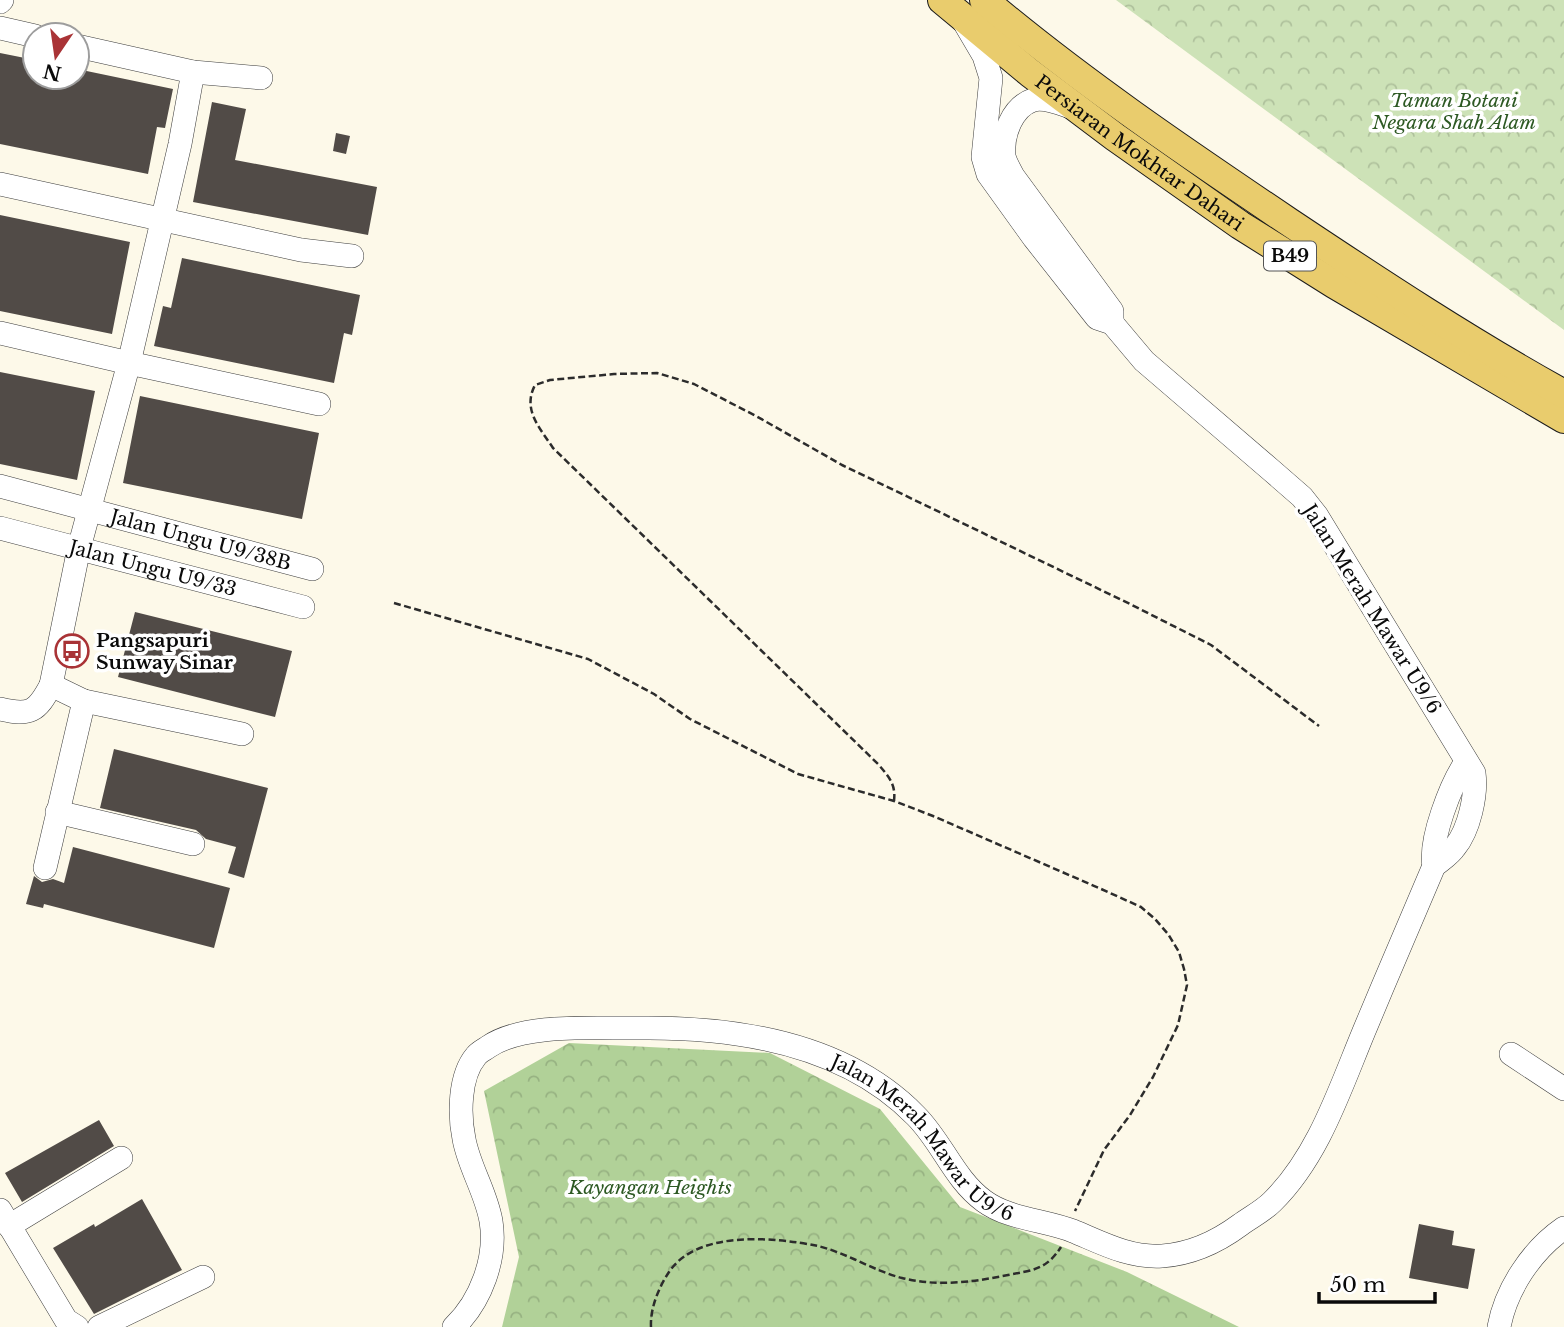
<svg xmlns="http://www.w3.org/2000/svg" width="1564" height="1327" viewBox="0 0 1564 1327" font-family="'Libre Baskerville',serif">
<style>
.forest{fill:url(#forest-crowns)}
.park{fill:url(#park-crowns)}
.building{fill:#514b47}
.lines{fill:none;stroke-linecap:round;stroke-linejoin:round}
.minor-casing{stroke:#3d3d3d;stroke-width:24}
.major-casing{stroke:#1b1b1b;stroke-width:30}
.path{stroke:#2c2c2c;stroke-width:2.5;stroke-dasharray:7 3.5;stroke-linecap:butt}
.minor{stroke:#fff;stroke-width:23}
.major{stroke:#e9cc6d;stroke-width:28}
.labels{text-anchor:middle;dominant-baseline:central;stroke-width:7;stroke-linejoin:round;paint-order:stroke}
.shield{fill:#fff;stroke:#545454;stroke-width:2}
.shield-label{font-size:18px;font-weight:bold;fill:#0a0a0a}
.park-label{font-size:19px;font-style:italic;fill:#2d5923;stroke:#fff}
.street-label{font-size:19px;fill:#0a0a0a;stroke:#fff}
.poi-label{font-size:19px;font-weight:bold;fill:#0a0a0a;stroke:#fff;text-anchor:start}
</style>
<defs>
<pattern id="forest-crowns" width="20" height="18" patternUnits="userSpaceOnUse" patternTransform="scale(1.75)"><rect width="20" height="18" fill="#b1d198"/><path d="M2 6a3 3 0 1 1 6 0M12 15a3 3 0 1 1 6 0" fill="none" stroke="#97b282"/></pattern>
<pattern id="park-crowns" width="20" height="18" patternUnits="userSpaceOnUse" patternTransform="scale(1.75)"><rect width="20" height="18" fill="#cde2b7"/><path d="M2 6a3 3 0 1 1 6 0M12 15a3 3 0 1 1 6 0" fill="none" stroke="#afc19c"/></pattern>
</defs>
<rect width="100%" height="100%" fill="#fdf9e9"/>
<!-- forest -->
<path class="forest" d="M569,1043L770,1053L880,1109L960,1207L1127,1272L1239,1327H502L519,1257L484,1091Z"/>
<!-- park -->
<path class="park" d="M1116,0H1564V330Z"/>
<!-- building -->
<path class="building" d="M0,53L35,60V77H77V69L173,89L165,128L157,127L148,174L0,144Z
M212,102L246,109L235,160L377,187L368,235L193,202Z
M336,133L350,136L346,154L333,151Z
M0,215L130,242L112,334L0,311Z
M182,258L360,295L352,335L344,333L334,383L154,346L163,306L171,308Z
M0,372L95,391L77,480L0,464Z
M140,396L319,433L302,519L123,483Z
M135,612L292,651L275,717L118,677Z
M114,749L268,788L244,878L228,873L236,847L206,839L196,830L100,808Z
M73,847L230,888L214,948L44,904L43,908L26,904L34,876L42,882L53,879L64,883Z
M99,1120L114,1146L22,1202L5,1173Z
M142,1199L182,1270L94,1314L53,1248L94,1224L95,1227Z
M1419,1224L1454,1231L1452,1245L1475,1249L1468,1289L1409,1278Z"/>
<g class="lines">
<defs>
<g id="minor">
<path d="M0,2L2,0"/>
<path d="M0,28L35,36"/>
<path d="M77,46L193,72L261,78"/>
<path d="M1070,107C1059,103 1045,97 1033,100C1012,107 1002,135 1004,156C1005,162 1010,170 1013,176L1112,311V323"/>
<path d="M0,184L301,250L352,256"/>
<path d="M0,333L129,363L319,404"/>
<path id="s1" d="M0,486L312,569"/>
<path id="s2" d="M0,528L303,607"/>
<path d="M84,701L242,734"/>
<path d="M0,709C30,716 37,712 51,685"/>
<path d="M57,812L193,844"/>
<path d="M1434,866C1429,840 1451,784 1466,762"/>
<path d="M45,868L84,701L51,685L79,548L129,363L180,144L193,72"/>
<path d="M1511,1054L1564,1089"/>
<path d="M0,1210L66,1320L77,1327"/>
<path d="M9,1226L121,1158"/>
<path d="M99,1327L203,1277"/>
<path id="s3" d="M454,1327C481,1301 497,1258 491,1221C486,1192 469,1167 464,1139C459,1115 459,1076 476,1056C479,1052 484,1050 488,1047C524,1022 598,1029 641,1028C738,1027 846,1044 916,1116C942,1142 954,1179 984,1201C1008,1219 1045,1220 1073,1231C1102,1243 1129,1258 1162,1256C1191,1254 1217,1242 1240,1225C1251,1217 1263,1211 1272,1202C1320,1155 1341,1085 1367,1024C1389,971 1412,918 1434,866C1441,860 1450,855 1455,847C1469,830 1477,795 1474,773L1317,516L1302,497L1271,470L1144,361L1112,323L1097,318L1034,238L988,174L983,157L991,78L984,56L964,22"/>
<path d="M1499,1327C1506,1289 1532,1250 1564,1228"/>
</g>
<g id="major">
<path id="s4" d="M942,0L1030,73L1115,137L1240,225L1334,284L1564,419"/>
<path d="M984,0C1080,81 1185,152 1289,222C1379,282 1470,342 1564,394"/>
</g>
</defs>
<!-- minor casing -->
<use href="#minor" class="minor-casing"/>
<!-- major casing -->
<use href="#major" class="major-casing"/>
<!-- path -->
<path class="path" d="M394,603L588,659L654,694L690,719L798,774L894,801L933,816L1099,888L1141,907L1155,919L1168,934L1179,952L1184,969L1187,985L1178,1025L1153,1077L1130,1115L1104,1150L1075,1211
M894,801C896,784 889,777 878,764L553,448C540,428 522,410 535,385L550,380L614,374L657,373L694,384L756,416L842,465L1130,604L1211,645L1319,726
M651,1327C650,1308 659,1287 669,1272C697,1230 773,1237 818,1246C847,1253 874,1271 902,1278C938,1287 973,1282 1008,1275C1033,1270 1046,1270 1061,1247"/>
<!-- minor -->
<use href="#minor" class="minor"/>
<!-- major -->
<use href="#major" class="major"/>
</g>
<!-- icons -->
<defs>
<symbol id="bus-ring" viewBox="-11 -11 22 22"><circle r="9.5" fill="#fff" stroke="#a93336" stroke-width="1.5"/><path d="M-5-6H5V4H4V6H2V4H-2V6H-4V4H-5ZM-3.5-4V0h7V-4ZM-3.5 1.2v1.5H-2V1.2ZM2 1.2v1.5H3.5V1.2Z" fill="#a93336"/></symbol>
</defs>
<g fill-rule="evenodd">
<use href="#bus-ring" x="53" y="632" width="38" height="38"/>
</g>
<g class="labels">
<!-- shield labels -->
<rect class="shield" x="1264" y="241.5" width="52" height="29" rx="5"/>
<g class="shield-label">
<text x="1290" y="256">B49</text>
</g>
<!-- park labels -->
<g class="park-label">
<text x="1454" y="100">Taman Botani<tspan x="1454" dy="22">Negara Shah Alam</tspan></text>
<text x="650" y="1187">Kayangan Heights</text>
</g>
<!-- street labels -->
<g class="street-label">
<text stroke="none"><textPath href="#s4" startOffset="250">Persiaran Mokhtar Dahari</textPath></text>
<text stroke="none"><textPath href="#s1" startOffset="208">Jalan Ungu U9/38B</textPath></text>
<text stroke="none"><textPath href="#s2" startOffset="158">Jalan Ungu U9/33</textPath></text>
<text transform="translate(1372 609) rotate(58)">Jalan Merah Mawar U9/6</text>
<text stroke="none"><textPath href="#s3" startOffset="777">Jalan Merah Mawar U9/6</textPath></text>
</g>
<!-- poi labels -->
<g class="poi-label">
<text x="96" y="640">Pangsapuri<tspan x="96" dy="22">Sunway Sinar</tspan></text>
</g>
</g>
<!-- north arrow -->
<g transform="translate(56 56) rotate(193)"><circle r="33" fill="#ffffff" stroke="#9d9d9d" stroke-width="2"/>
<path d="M0-5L12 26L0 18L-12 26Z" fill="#a93336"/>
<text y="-10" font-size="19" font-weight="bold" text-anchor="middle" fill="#0a0a0a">N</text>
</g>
<!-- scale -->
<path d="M1319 1292v10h116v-10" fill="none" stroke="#0a0a0a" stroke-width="3.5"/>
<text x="1330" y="1292" font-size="21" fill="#0a0a0a" stroke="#ffffff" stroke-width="5" paint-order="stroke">50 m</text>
</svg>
